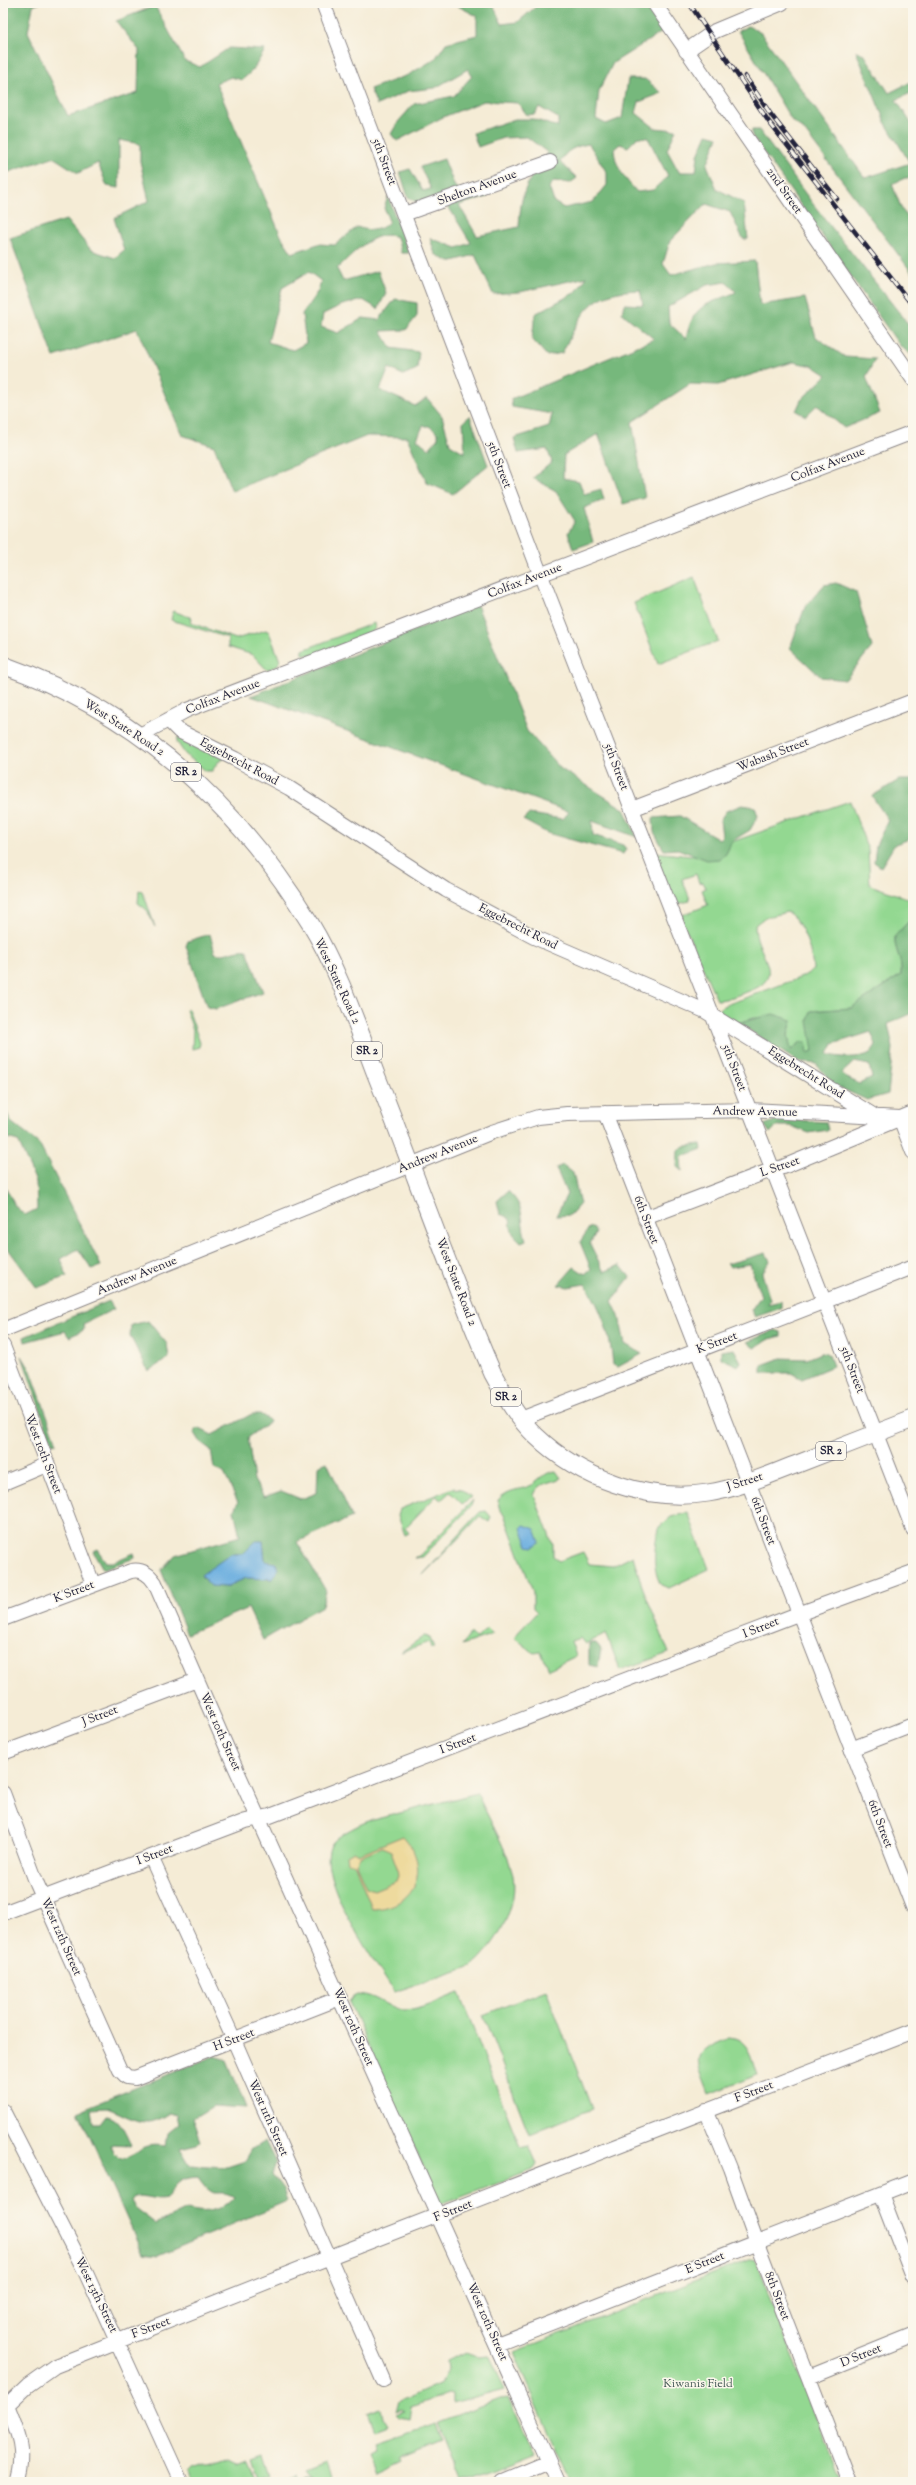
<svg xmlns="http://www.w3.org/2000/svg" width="916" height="2485" viewBox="0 0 916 2485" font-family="'Sorts Mill Goudy',serif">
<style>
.green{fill:#93d891;stroke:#5a7d66}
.forest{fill:#76b87b;stroke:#4c6d5b;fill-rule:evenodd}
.sand{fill:#eeda9e;stroke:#887e6c;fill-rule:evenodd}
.water{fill:#6aaedf;stroke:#46688d}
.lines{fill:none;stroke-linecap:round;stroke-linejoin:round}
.minor-casing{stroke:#8c8788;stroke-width:16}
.major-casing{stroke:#8c8788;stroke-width:19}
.minor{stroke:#fff;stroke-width:14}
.major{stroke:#fff;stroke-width:17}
.rail-casing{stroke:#22223b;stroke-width:4.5}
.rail{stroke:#fbf7ec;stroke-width:3;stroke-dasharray:9;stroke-linecap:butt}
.labels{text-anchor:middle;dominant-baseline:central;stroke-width:3;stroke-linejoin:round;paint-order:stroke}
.shield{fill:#fbf7ec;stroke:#636270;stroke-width:1}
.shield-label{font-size:11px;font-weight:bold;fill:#22223b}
.street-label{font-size:12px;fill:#22223b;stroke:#fbf7ec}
.park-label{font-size:12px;fill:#445955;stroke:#fbf7ec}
</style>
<rect width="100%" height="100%" fill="#fbf7ec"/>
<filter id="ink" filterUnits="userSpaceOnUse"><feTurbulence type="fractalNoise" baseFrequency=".025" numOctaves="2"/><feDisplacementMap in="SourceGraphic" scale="8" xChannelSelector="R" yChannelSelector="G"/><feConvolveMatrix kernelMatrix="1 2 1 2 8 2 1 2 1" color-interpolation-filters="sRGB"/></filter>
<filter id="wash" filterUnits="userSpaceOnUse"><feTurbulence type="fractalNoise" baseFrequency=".012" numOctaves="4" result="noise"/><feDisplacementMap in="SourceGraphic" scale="16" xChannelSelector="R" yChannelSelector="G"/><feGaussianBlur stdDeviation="0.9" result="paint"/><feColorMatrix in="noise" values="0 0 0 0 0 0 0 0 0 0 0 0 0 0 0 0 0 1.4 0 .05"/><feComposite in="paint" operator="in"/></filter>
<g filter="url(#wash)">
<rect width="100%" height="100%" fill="#f5ecd6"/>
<!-- green -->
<path class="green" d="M694,577L718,641L658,664L634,603Z
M173,611L192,618L191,623L236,639L266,630L269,632L280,661L277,666L267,670L253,655L228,647V638L171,620Z
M374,623L375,629L372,632L315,656L303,654V650Z
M178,737L225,758L218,762L212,771H206L185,754L177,742Z
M850,801L868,850L870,885L913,900V917L895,936C894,952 903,958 901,975L851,1008L811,1011L813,1051L808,1053L806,1042H801L791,1051L788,1035L792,1020L753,1018L738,1023L721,1014L720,1009L723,1006L802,977L813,970C812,952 803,921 787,912L764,918L755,925C755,955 790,977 747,992C737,995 727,1000 717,1000L680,916L708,905L702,890L706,888L703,882L699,883L696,874L682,879L690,899L689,901L675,905L653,852L691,856Z
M139,890L143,892L155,927L147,910L138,903Z
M188,1009L200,1043L199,1047L192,1049L193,1030L186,1010Z
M556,1471L561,1478C550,1483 539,1482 534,1495L553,1545V1556L559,1561L583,1552L589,1564L613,1566L633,1556L642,1586L669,1653L620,1670L606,1633L585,1644L580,1638L571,1641L576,1656L549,1669L541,1652L534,1653L514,1637L537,1612L533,1608V1592L505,1517L499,1507L498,1500C509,1488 519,1491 532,1485C541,1480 544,1472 556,1471Z
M453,1488L461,1489L471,1497L463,1505L450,1492L441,1500L436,1496L405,1528L409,1533L405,1535L398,1516L400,1509Z
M473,1500L471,1506L423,1557L415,1558L420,1555Z
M486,1511L491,1517L489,1522L480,1516L421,1577L480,1512Z
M688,1513L709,1569L669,1588L661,1585C651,1568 655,1547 658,1528L671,1517Z
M487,1628L493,1634L462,1645L470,1634L477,1638Z
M424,1636L430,1637L434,1648H431L429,1642L401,1652Z
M477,1793C488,1818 505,1845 512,1871C521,1904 496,1946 472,1966L394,1992C376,1963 310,1872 333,1842C340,1834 360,1824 369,1821Z
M546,1990L592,2109L529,2134L483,2015Z
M459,1993L520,2147L528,2145L536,2164L533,2170L443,2204L439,2202L349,2002C360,1982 388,2009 402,2011C417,2012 444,1998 459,1993Z
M728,2038C749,2039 751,2059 757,2075L709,2094C696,2059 688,2053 728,2038Z
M751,2259L755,2260L841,2482H570L514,2352Z
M466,2352L479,2357L489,2356L505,2389L452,2403V2395L448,2394L411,2408L409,2419L399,2417L396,2414L404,2411L401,2409L396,2411L399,2402L441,2383L448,2368L447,2361Z
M509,2398L535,2457L471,2482H462L456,2467L457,2463L455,2464L439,2422L499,2399Z
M381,2408L383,2418L388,2426L375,2431L368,2413Z
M437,2423L443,2440L403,2456L404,2459L379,2471L372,2451L379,2448L377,2443Z
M261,2452L268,2473L257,2477L250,2456Z
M228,2458L236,2462L246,2458L256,2482H193L190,2474L194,2470Z
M324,2462L331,2482L309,2477L303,2470Z
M294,2473L296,2479L304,2476L324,2482H270Z"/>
<!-- forest -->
<path class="forest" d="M3,3H40L33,6L28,32L68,116L138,93L139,50L116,21L155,6L185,61L200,67L229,48L265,50L253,70L242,80L231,77L216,83L281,236L292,253L318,244L335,245L357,227C368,231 382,232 389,221L384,208L388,197L409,253H401L397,237C375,228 351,255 337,269L343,281L378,271L386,293L378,309L363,300L342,305L323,314L321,327L338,333L363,318L379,320L395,299L417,303V316L406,330L381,331L391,348L419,352L417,369L403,375L389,368L380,390L415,406L427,398L442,416L450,444L465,453L463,422L470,416L488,465L453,494L427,483L407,437L367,436L232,491L214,446L182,435L137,329L54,357L10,238L66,220L91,250L115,258L124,250L114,218L149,201L140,161V144L119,140V188L107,186L98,163L78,173L53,157L3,174ZM309,272L321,281L318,291L302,314L306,343L293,350L268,342L282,288ZM423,426H429L438,433V438L429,449L417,439Z
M452,3H492L502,24L518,22L540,3H644L662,32L613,63L599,91L596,119L606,124L622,118L628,79H645L662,93L639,102L636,113L655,128L676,130L667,150L679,172H696L698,155L707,134L718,137L707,165L717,189L744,203L748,239H743L730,212L706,204L670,241L663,264L671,275L716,263L755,261L760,305L805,298L816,337L845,357L875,359L866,377L880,413L844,428L817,405L806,416L796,411L801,400L827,375L813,366L793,362L718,385L690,384L632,422L645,498L623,504L598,434L564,455L563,478L579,481L584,494L601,489L604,500L584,508L593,542L573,549L568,533L575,521L556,491L533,478L552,462L547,449L518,453L514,438L549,427L552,414L512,407L511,399L654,339L622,313L624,304L643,305L640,290C589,291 583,312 562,353L547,356L532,339L535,314L576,292L587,277L520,292L493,294L475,255L449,262L435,254L430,238L457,248L471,243L448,206L421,205L408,197L400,172L410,169L423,191L431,189L420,167L444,159L455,187L464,191L485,188L487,197L459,205L477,236L519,227C521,189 527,182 548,153L527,137L503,138L478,147L473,133L515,119H533L558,127V118L539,107L535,114L527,115L518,103L484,101L443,117L397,141L391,134L398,122L414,104L454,96L472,76L468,69L435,88L408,91L377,105L370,89L408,75L435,59L446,43L477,35V16ZM638,137L648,138L668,176L653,190L637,192C625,179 615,167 614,149L620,144L628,147ZM589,144L607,173V185L593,202L564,208L554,202L549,187L554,181L570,183L577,178L560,162C566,150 576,146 589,144ZM727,282L736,292C706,306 693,303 686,339L669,323L668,307L707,285Z
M748,26L761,33L865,178L910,163L885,122L856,51L864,54L889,93L913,81V92L896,100L913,126V178H905L892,184L902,210L913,223V274L803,129L792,121L738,31Z
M752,130H759L813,204L913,330V356L900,346L752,136Z
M836,583L856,592L872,647L845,680L821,677L790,648L805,607L824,585Z
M477,605L527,731L561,769L624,809L637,837L592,821L593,835L623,845L626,849L623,854L547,833L523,820L529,814L563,819L569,812L251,696Z
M899,780H913V838L895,844L881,867L874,862L876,845L888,820L872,796Z
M742,805L755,807L758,816L750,830L732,841L726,854L720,859L707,860L678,849L664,850L654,832L653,818L680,816L719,839L722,836L720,820L726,811Z
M913,917V1013L888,1024L893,1048L888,1094L867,1100L834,1085L816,1064L798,1062L738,1023L773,1014L792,1020L788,1035L791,1050L801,1042H806L808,1053L813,1051L808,1021L811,1011L851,1008L901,975C903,958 894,952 895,936ZM871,1032L876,1045C874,1048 872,1051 870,1053C861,1059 836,1058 828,1054L833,1044ZM854,1062L869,1065L872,1078L860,1084L845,1077L842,1073Z
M210,934L215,953C225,957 235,948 247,950L263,992L216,1009L207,1007L186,946L188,941Z
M3,1104L11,1122L39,1144L101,1266L92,1269L78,1249L61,1259L67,1276L37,1288L3,1242V1182L15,1206L25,1215L37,1209L36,1182L18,1141L3,1137Z
M780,1119L826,1122L828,1130L809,1133L791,1126H777L770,1133L764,1125Z
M701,1144L702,1149L681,1157L682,1171L677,1167L678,1150L687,1146Z
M563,1165L573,1173L580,1204L570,1215L556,1216L567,1194L556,1168Z
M508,1191C527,1209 519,1217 526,1240L521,1242C518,1239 513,1235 512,1231C508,1219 515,1220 500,1214L497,1201Z
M593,1227L596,1232L590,1244L604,1272L620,1265L630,1277L612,1301L619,1316L625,1344L642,1354L618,1367L613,1365C611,1336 601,1307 585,1284L568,1287L558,1285L574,1267L585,1274L591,1269L580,1242L589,1228Z
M766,1253L770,1261L762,1273L770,1300L768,1304L781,1301V1308L755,1317L751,1310L761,1296L750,1264L730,1267L727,1264Z
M109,1301L114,1309L83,1324L84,1330L69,1337L65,1331L25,1342L24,1337Z
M148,1321L167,1344L169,1358L148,1371L130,1336L131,1325Z
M775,1330L781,1332V1336L769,1339L754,1348L747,1342Z
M734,1349L741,1362L738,1366L721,1358V1351Z
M824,1352L829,1355L833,1366L802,1379L791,1373H762V1365L781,1358L807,1359Z
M22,1356L31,1371L57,1443L52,1444Z
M252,1414H260L268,1419L269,1422L248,1437L254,1480L264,1497L281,1491L301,1499L317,1493L318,1466L327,1462L352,1517L297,1542L326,1591L322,1606L263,1640L248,1608L187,1634L161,1570L175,1555L240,1536L234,1510L238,1502L224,1473L214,1468L211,1450L199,1441L194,1433L198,1428L212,1435ZM263,1541L265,1561L272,1579L246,1578L226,1587L211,1586L201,1576L231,1554H243Z
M97,1549L106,1562H113L134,1553L135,1558L103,1569L93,1551Z
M589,1643H596L601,1649L598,1667L589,1665Z
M214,2056L227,2060L246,2108L213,2106L193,2118L201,2140L197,2144L180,2148L190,2165L227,2167L245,2161L252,2149L265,2141L276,2163L272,2174L283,2189L287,2201L158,2256L143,2254L78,2111ZM107,2108C134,2118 144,2131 170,2113L176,2115L178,2124L168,2132L166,2146C134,2142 143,2155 121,2159L114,2152L111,2144L131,2145C125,2134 120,2117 106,2116L100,2124H93L91,2109ZM198,2177C216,2204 217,2186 234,2197C222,2212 204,2214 187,2209L156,2224L136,2209L131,2201L134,2197C146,2196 155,2202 166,2199C177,2183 178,2179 198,2177Z"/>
<!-- sand -->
<path class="sand" d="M403,1836C432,1867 416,1908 372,1909L355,1865L348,1863L347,1855L354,1851L359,1854ZM382,1847L391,1851L399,1873L396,1881L374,1890L366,1887L356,1864L360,1856Z"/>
<!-- water -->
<path class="water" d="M524,1525L535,1529L540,1542L533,1547L528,1546L521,1528Z
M256,1541H263L265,1561L276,1563L278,1570L272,1579L246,1578L226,1587L211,1586L201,1575L231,1554H243Z"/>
</g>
<g filter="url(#ink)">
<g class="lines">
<defs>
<path id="minor" d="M323,3L543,581L913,1529
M654,3L913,379
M686,51L715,31L782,3
M404,214L550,162
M168,720L179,731L235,759L289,788L446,890L534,937L705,1011L876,1117
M140,735L187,710L913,432
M632,809L913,701
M605,1113L913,1907
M900,1118L913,1152
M645,1218L774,1169L783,1167L913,1113
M3,1330L492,1132L538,1117L567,1114L750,1110L900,1118
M3,1346L93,1584
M521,1419L913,1267
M3,1483L46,1465
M3,1619L131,1571C142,1569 149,1574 155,1583L233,1762L558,2482
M851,1749L913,1725
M3,1753L197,1680
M3,1793L37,1884L120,2070L127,2077L135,2078L340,1998
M151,1857L234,2040L383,2380
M3,1913L246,1821L270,1816L790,1617L913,1572
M706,2110L730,2168L761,2254L849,2482
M3,2111L85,2271L181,2482
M881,2194L913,2277
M497,2344L913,2181
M809,2377L913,2335
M3,2401L7,2405C18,2432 27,2452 17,2482
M7,2405L28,2385L55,2366L330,2257L913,2031
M501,2482L549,2462"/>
<path id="major" d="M3,665C136,712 237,804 310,923C338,969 356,1022 375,1072C415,1172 450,1275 493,1374C505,1396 517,1418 536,1436C580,1478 647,1503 708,1493C740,1488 770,1474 800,1463C838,1448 875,1434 913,1419"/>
</defs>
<!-- minor casing -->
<use href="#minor" class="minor-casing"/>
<!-- major casing -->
<use href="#major" class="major-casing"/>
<!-- minor -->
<use href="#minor" class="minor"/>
<!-- major -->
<use href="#major" class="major"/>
<defs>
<path id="rail" d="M689,3L769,122L913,306
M745,76L772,116L837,199"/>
</defs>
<!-- rail casing -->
<use href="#rail" class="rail-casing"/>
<!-- rail -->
<use href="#rail" class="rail"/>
</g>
</g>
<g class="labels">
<!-- shield labels -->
<g class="shield">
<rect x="171" y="763" width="30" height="18" rx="3"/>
<rect x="352" y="1042" width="30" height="18" rx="3"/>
<rect x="491" y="1388" width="30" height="18" rx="3"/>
<rect x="816" y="1442" width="30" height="18" rx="3"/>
</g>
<g class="shield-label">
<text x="186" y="772">SR 2</text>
<text x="367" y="1051">SR 2</text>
<text x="506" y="1397">SR 2</text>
<text x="831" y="1451">SR 2</text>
</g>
<!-- street labels -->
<g class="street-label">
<text transform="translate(384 162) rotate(69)">5th Street</text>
<text transform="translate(477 188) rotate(-20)">Shelton Avenue</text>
<text transform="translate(784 191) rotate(55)">2nd Street</text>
<text transform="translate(499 465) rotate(69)">5th Street</text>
<text transform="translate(828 465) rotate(-21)">Colfax Avenue</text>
<text transform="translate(525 581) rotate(-21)">Colfax Avenue</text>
<text transform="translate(223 697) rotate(-21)">Colfax Avenue</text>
<text transform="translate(124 728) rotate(33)">West State Road 2</text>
<text transform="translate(773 755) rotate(-21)">Wabash Street</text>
<text transform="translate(239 762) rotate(28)">Eggebrecht Road</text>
<text transform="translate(616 767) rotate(69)">5th Street</text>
<text transform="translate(518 927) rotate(27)">Eggebrecht Road</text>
<text transform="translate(337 981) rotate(65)">West State Road 2</text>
<text transform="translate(734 1068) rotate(69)">5th Street</text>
<text transform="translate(806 1073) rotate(32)">Eggebrecht Road</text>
<text transform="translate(755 1112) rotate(1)">Andrew Avenue</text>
<text transform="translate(438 1154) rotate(-22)">Andrew Avenue</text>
<text transform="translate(780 1167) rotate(-19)">L Street</text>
<text transform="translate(646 1220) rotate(69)">6th Street</text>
<text transform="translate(137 1276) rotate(-22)">Andrew Avenue</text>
<text transform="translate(456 1282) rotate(69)">West State Road 2</text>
<text transform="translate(717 1343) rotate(-21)">K Street</text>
<text transform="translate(852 1370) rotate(69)">5th Street</text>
<text transform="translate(43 1454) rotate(69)">West 10th Street</text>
<text transform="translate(745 1482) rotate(-18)">J Street</text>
<text transform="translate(763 1521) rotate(69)">6th Street</text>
<text transform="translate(74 1592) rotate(-21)">K Street</text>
<text transform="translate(761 1628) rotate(-22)">I Street</text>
<text transform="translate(100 1716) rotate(-21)">J Street</text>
<text transform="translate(220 1732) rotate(66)">West 10th Street</text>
<text transform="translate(458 1744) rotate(-21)">I Street</text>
<text transform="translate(880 1824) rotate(69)">6th Street</text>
<text transform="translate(155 1855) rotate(-21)">I Street</text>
<text transform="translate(61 1937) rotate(66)">West 12th Street</text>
<text transform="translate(353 2027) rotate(66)">West 10th Street</text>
<text transform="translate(234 2040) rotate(-21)">H Street</text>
<text transform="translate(754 2092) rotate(-21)">F Street</text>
<text transform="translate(268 2118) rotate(66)">West 11th Street</text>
<text transform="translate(453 2211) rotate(-22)">F Street</text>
<text transform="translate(705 2263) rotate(-22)">E Street</text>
<text transform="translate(96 2295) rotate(64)">West 13th Street</text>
<text transform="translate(777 2296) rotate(69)">8th Street</text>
<text transform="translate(487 2322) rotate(66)">West 10th Street</text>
<text transform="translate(151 2328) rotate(-21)">F Street</text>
<text transform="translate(861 2356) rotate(-22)">D Street</text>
</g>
<!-- park labels -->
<g class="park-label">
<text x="698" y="2384">Kiwanis Field</text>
</g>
</g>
<!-- margin -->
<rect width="916" height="2485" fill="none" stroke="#fbf7ec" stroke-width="16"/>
</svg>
